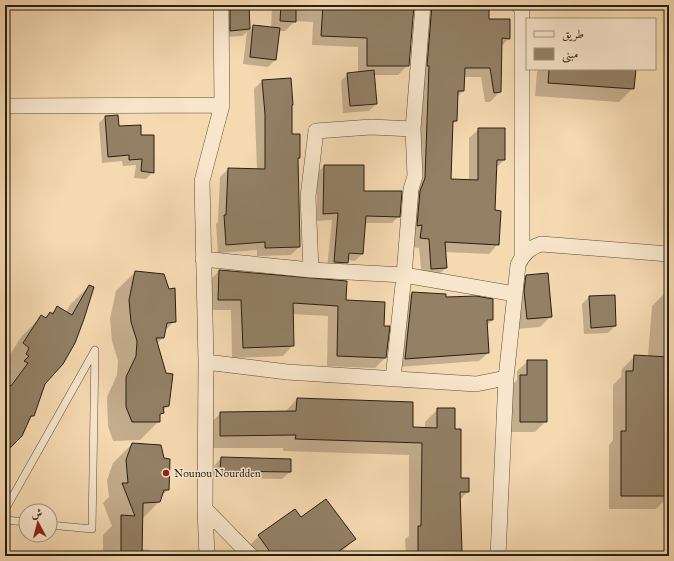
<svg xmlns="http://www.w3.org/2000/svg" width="674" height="561" viewBox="0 0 674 561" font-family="'IM FELL Great Primer',Amiri,serif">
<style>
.shadow{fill:#0003}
.building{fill:#938065;stroke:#291f12}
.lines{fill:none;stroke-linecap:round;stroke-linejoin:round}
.lane-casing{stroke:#5c4e3a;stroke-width:8}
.street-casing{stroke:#5c4e3a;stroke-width:16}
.lane{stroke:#f8e6cc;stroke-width:7}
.street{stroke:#f8e6cc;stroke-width:15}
.poi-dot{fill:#8f2418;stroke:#f8e6cc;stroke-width:1.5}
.labels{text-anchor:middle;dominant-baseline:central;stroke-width:3;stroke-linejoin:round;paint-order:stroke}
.poi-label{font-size:11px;fill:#291f12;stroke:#f8e6cc;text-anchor:start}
</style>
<rect width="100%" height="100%" fill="#f5d9b1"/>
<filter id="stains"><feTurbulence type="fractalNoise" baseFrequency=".005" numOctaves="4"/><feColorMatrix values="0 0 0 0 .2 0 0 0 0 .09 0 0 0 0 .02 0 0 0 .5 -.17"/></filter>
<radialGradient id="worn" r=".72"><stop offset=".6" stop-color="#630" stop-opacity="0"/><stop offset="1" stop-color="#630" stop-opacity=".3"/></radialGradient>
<!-- shadow -->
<path class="shadow" d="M248,5L250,30L254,26L271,28L272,5H413L408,65L398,75H373L376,104L369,111L343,113L341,81L348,74L358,73V47L312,45L313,22L295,21L285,31H278L275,60L268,67L243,64L247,32L242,36L224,37L223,13L230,6Z
M413,5H488V20L509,38L501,47L500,92L490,102H485L481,77H464L463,91L457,97L456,121L452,125L450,180H469V138L479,129L504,160L496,168L494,211L498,244L489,254L445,252L446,268L436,277L422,278L419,248L411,247L422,10Z
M540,69H635L633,88L619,102L535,96L537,72Z
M262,81L291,135L299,158L297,160L299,247L291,255L257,256V250L218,253L216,224L218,222L220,177L228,169L257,170L254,89Z
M105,117L118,127L140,136L153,172L146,179L134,178L136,165L123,166L122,161L102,163L99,123Z
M324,166L399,216L392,223H365L362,254L355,261L347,260L340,270L327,269L332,220L317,221V173Z
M219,271L345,301L383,327L385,358L375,368L327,366L328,316L292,314L293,345L283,356L232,358L231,310H208L209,281Z
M135,272L175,321L164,331L163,337L157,344L168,405L159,416V421L140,440L113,441L108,426L107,397L117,375L118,361L112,341L110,319L116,291Z
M526,276L551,316L540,327L517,329L516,287Z
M89,286L44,384L33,415L5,451V388L10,382L6,380L11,376L8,373L11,368L5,362L22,336L41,317L45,319L57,308L66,313L70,305Z
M412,293L445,298L492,320L486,326L488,353L479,361L397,367L404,301Z
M665,293L669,294V496L656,509H609V445L613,440V385L621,377L622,369L635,356L648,357L652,306Z
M614,296L615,326L608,333L584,334L582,304L589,297Z
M528,361L546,421L535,432H510V387L517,380V371Z
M297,399L412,428L425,429V422L438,409L454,430L460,479L468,491L459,501L461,552L456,556H406L405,539L409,536V455L283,451V448H208V425L221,413L285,412Z
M132,444L168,490L161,496L160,501L142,519V549L150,550V556H103V535L112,526L103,503L109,497L107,480L113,463Z
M221,458L290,460V472L282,479L214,478V466Z
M301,518L354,539L338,556H250L245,550L259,536Z"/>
<!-- building -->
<path class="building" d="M230,5H249L250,29L230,31Z
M281,5H296V22L280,21Z
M323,5H414L409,66H367V38L321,36Z
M432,5H489V19H510V39L502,38L501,92L494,93L490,68H465L464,91H458L457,121H453L451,179L478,180V128H505V160H497L495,210L501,211L499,245L445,242L447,268L431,269L429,239L420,238L422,225L417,226L420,191L425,178L429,66H427Z
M253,25L280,28L276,60L250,57Z
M549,69H636L634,89L548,83Z
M374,70L377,104L350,106L347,73Z
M291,78L293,105H292V134H300V158H298L300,247L265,248V242L226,245L224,215H226L228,168L265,169V114L262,80Z
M118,115L119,126L141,125V135H154V173L141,171L142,159L129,160V155L108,157L105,116Z
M324,165H364V191H402L400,217L366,216L363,254L349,253L348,263L334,262L338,213L323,214Z
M219,270L347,281L346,300L385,302L384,326H390L386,358L337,356L338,306L293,303L294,346L243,348L241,300H218Z
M135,271L164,274L169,289L175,288L176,322L167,323L164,338H156L166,373L173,374L169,406L163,407L164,413L160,414V422H132L126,407V377L136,356L137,341L131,322L129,300Z
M548,273L552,317L527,319L524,291L526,275Z
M89,285L94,287L84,319L75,343L63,364L45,384L34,416H31L22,436L5,453V382L11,386L28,363L24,361L29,356L26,354L29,348L23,343L41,315L46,318L50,312L53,314L57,306L72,315Z
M412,292L446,294V297L476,296L493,299V320H487L489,353L405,359Z
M615,295L616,326L591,328L589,296Z
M634,355L669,357V496H621V431H626V371H633Z
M527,360H547V422H520V375H527Z
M297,398L413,402V427L437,428V408H455V429H461V478H469V492H460L462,552L418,553V526H421L422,443L295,439L296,435L220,436V412L296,411Z
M132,443L161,445L164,458L170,459L169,490H164L160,502L143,503L142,556H121V515L135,516L122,483H128L126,460Z
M221,457L291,459V472L220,471Z
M326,499L356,539L332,556H273L258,535L295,509L301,517Z"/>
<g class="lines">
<defs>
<path id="lane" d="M5,510L95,350L92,529L50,525
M5,520L26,522"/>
<path id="street" d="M519,5L522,10V257
M5,106L222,105
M203,259L311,270L404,275L515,294
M311,270L308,197L316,131L371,127L413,129
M206,362L287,372L476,384L506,378
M393,379L404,275L411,189L415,176L413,129L423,5
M205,509L251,556
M207,556L205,509L206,362L202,181L222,105L221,5
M498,556L506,378L518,265C523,254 529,248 541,244L669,254"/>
</defs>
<!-- lane casing -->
<use href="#lane" class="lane-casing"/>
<!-- street casing -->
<use href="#street" class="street-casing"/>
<!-- lane -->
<use href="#lane" class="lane"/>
<!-- street -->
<use href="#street" class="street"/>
</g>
<!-- markers -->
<circle class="poi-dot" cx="166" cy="473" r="4"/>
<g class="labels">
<!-- poi labels -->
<g class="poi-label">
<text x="174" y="473">Nounou Nourdden</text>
</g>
</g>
<!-- margin -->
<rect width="674" height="561" fill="none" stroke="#f5d9b1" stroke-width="20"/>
<rect x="6" y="6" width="662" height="549" fill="none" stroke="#291f12" stroke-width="2"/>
<rect x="10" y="10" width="654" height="541" fill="none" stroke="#291f12"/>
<!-- legend -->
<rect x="526" y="18" width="130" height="52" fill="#f8e6cc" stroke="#a59682"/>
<rect x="534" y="31" width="20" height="6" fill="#f8e6cc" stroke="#a59682"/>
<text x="562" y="38" font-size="12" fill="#291f12">طريق</text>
<rect x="534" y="48" width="20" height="12" fill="#938065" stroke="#a59682"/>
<text x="562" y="58" font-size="12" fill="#291f12">مبنى</text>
<!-- north arrow -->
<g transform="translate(38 523) rotate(353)"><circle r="19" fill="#f8e6cc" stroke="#a59682"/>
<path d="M0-3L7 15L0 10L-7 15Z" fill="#8f2418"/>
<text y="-6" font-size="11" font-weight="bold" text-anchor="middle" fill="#291f12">ش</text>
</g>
<rect width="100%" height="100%" filter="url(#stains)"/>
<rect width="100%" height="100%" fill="url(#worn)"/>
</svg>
